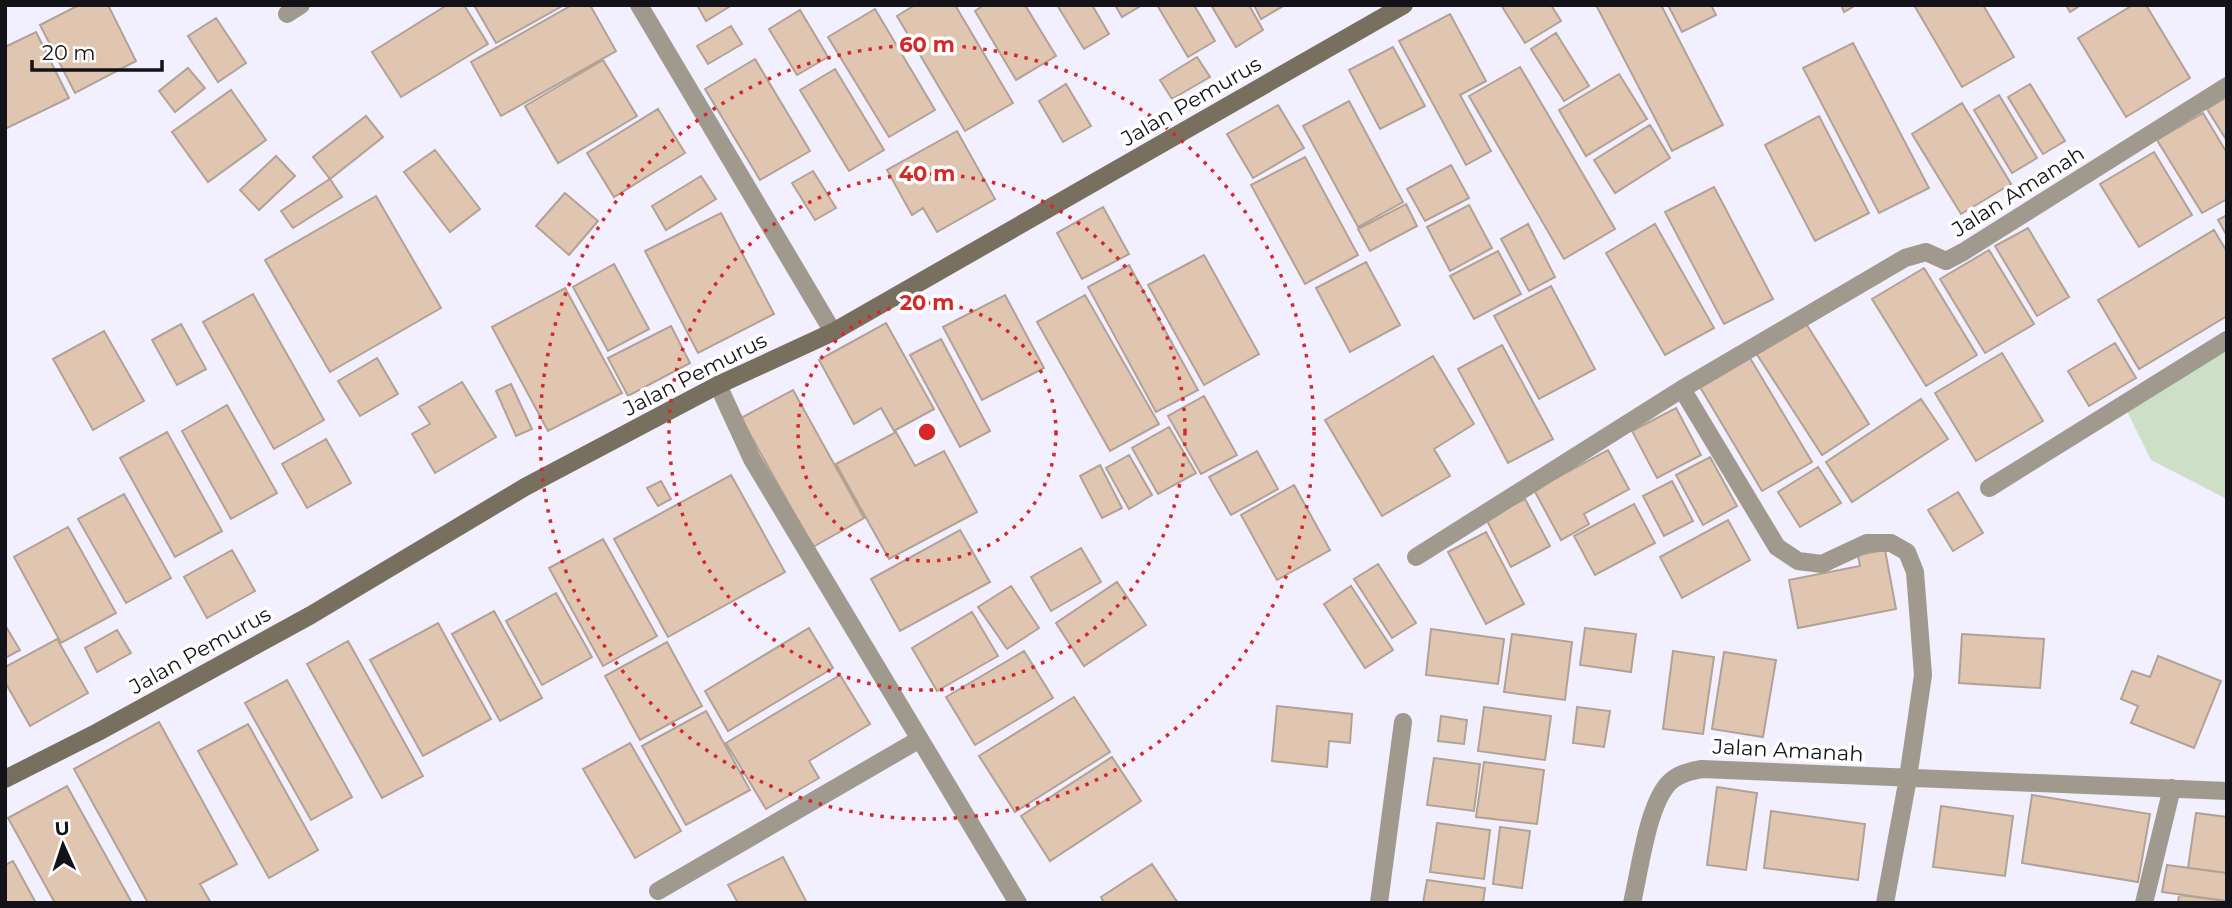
<svg xmlns="http://www.w3.org/2000/svg" width="2232" height="908" viewBox="0 0 2232 908" font-family="Montserrat,sans-serif">
<style>
.green{fill:#cedfc7}
.building{fill:#e0c5b0;stroke:#b2a296;stroke-width:2}
.lines{fill:none;stroke-linecap:round;stroke-linejoin:round}
.street{stroke:#a0998d;stroke-width:18}
.secondary{stroke:#796f5e;stroke-width:18}
.ring{fill:none;stroke:#d62828;stroke-width:3.5;stroke-dasharray:3.5 7}
.labels{text-anchor:middle;dominant-baseline:central;stroke-width:7;stroke-linejoin:round;paint-order:stroke}
.street-label{font-size:21px;fill:#131218;stroke:#fff}
.centre{fill:#d62828;stroke:#fff;stroke-width:3.5}
.ring-label{font-size:21px;text-anchor:middle;font-weight:bold;fill:#d62828;stroke:#fff;stroke-width:7;stroke-linejoin:round;paint-order:stroke}
</style>
<rect width="100%" height="100%" fill="#f2effe"/>
<!-- green -->
<path class="green" d="M2227,339V499L2151,460L2126,409Z"/>
<!-- building -->
<path class="building" d="M79,5H108L136,61L75,93L40,25Z
M447,5H464L488,44L401,97L372,52Z
M474,5H564L496,43Z
M572,5H590L616,51L501,116L471,62Z
M697,5H732L706,21Z
M915,5H955L1013,103L965,131L897,16Z
M984,5H1025L1056,56L1016,80L975,11Z
M1057,5H1092L1109,34L1084,49Z
M1115,5H1142L1122,17Z
M1157,5H1194L1215,41L1188,57Z
M1211,5H1249L1263,30L1236,47Z
M1254,5H1285L1261,19Z
M1501,5H1551L1561,21L1525,43Z
M1596,5H1661L1723,125L1672,151Z
M1668,5H1711L1716,15L1682,32Z
M1841,5H1856L1844,12Z
M1914,5H1983L2014,57L1962,87Z
M2066,5H2081L2070,12Z
M2133,5H2146L2190,78L2126,117L2078,38Z
M875,9L935,110L889,137L828,37Z
M800,10L828,57L797,75L769,29Z
M1450,14L1486,81L1460,95L1491,151L1466,165L1399,41Z
M216,18L246,63L218,82L188,36Z
M731,26L742,44L708,64L697,46Z
M36,32L69,98L5,129V47Z
M1556,33L1589,86L1564,101L1531,49Z
M1853,43L1929,188L1879,213L1803,68Z
M1393,47L1425,106L1380,129L1349,70Z
M1197,57L1210,77L1172,99L1160,80Z
M755,59L810,151L760,180L705,89Z
M603,60L637,116L558,163L525,106Z
M1520,67L1615,229L1564,259L1469,96Z
M188,68L205,88L175,112L159,91Z
M835,69L884,150L849,171L800,90Z
M1619,74L1647,119L1586,156L1559,110Z
M1066,84L1091,126L1063,142L1039,101Z
M2030,84L2065,141L2043,154L2008,97Z
M231,90L266,140L208,182L172,132Z
M1999,95L2037,158L2012,173L1974,110Z
M2227,97V141L2207,109Z
M1349,101L1403,202L1358,227L1303,126Z
M1962,103L2011,184L1961,214L1912,134Z
M1278,105L1304,148L1253,178L1227,134Z
M658,109L685,153L614,197L587,153Z
M2203,113L2227,153V199L2202,213L2157,140Z
M366,116L383,137L330,179L313,157Z
M1819,116L1869,213L1815,241L1765,145Z
M1650,125L1670,158L1615,193L1594,160Z
M957,131L995,199L937,232L923,208L912,215L887,170Z
M435,150L480,209L450,232L404,172Z
M2154,152L2192,215L2139,247L2100,184Z
M276,156L295,176L259,210L240,190Z
M1305,157L1358,255L1305,284L1251,185Z
M1451,165L1469,198L1425,221L1407,189Z
M813,171L836,208L815,220L792,183Z
M701,176L716,199L666,230L652,206Z
M330,179L342,197L293,228L281,211Z
M1714,187L1773,299L1724,324L1665,212Z
M565,193L598,221L569,255L536,226Z
M376,196L441,308L330,372L265,260Z
M1406,204L1417,226L1370,251L1358,229Z
M1469,205L1492,248L1450,271L1427,227Z
M1103,207L1129,254L1082,279L1057,233Z
M721,213L774,314L698,353L645,251Z
M2227,215V236L2218,220Z
M1528,224L1555,277L1529,291L1501,239Z
M1655,224L1714,328L1665,355L1606,253Z
M2028,228L2069,297L2037,316L1995,246Z
M2214,230L2227,252V316L2139,369L2098,300Z
M1989,250L2034,324L1985,353L1940,279Z
M1498,251L1521,294L1474,319L1450,276Z
M1204,255L1259,354L1204,385L1148,285Z
M1366,262L1400,325L1350,352L1316,288Z
M614,264L649,329L608,351L573,287Z
M1129,265L1198,390L1156,412L1088,287Z
M1924,268L1977,355L1926,386L1872,299Z
M1551,286L1595,369L1539,399L1494,316Z
M565,288L622,393L548,431L492,327Z
M253,294L324,420L274,449L203,322Z
M1005,295L1044,368L982,400L943,327Z
M1085,295L1159,424L1110,451L1037,322Z
M1805,322L1869,424L1822,455L1756,353Z
M886,323L934,409L894,431L881,408L854,424L819,360Z
M181,324L206,369L177,385L152,340Z
M671,326L690,363L628,396L608,358Z
M104,331L144,401L93,430L53,359Z
M941,339L990,431L960,447L910,355Z
M2115,343L2136,378L2089,406L2068,371Z
M1502,345L1553,439L1508,463L1458,369Z
M2002,353L2043,421L1976,461L1935,393Z
M1433,356L1474,424L1434,449L1450,476L1382,516L1325,420Z
M377,358L398,394L360,416L338,381Z
M1750,358L1812,462L1762,491L1700,387Z
M462,382L496,437L435,473L412,434L430,424L419,407Z
M511,384L532,429L516,436L496,391Z
M793,390L864,518L813,547L741,418Z
M1204,396L1237,455L1201,474L1168,416Z
M1921,399L1948,439L1852,502L1826,462Z
M227,405L277,493L231,519L182,431Z
M1676,408L1701,455L1657,478L1632,431Z
M1169,427L1196,473L1158,494L1132,448Z
M167,432L222,531L175,557L120,458Z
M896,432L915,466L944,451L977,512L889,559L836,464Z
M326,439L351,483L307,508L282,464Z
M1608,450L1629,489L1584,514L1589,524L1561,540L1534,490Z
M1257,451L1278,489L1231,515L1209,477Z
M1129,455L1152,495L1129,509L1106,468Z
M1710,457L1737,506L1703,525L1676,475Z
M1100,465L1122,508L1102,518L1080,476Z
M1818,467L1841,503L1800,527L1778,492Z
M731,475L785,572L668,637L614,539Z
M661,481L671,499L658,506L647,488Z
M1672,481L1693,521L1664,536L1643,496Z
M1294,485L1330,550L1277,580L1241,515Z
M1958,492L1983,533L1953,551L1928,510Z
M124,494L171,578L126,603L78,519Z
M1525,499L1550,546L1511,567L1486,519Z
M1634,504L1655,543L1595,575L1574,536Z
M1728,520L1750,560L1682,598L1660,557Z
M68,527L116,613L61,643L14,557Z
M960,530L990,582L900,631L871,579Z
M1486,532L1524,604L1486,624L1448,552Z
M603,539L657,636L603,666L549,568Z
M1081,548L1101,582L1051,611L1031,577Z
M232,550L255,591L207,618L184,577Z
M1885,550L1896,609L1798,628L1789,580L1860,566L1858,555Z
M1378,564L1416,623L1392,638L1354,579Z
M1117,582L1146,625L1084,666L1056,623Z
M1011,586L1039,628L1007,649L978,607Z
M1351,586L1393,650L1365,668L1324,604Z
M556,593L592,657L542,685L506,621Z
M494,611L542,698L500,721L452,634Z
M972,612L998,656L937,691L912,648Z
M438,623L491,719L423,756L370,660Z
M5,625L20,650L5,658Z
M809,628L833,668L728,731L705,691Z
M1585,628L1636,634L1631,672L1580,665Z
M1431,629L1504,639L1498,684L1426,675Z
M117,630L131,653L97,672L85,648Z
M1512,634L1572,642L1565,700L1504,692Z
M1962,634L2044,639L2040,688L1959,683Z
M57,639L88,693L30,726L5,682V667Z
M348,641L423,776L382,798L307,664Z
M667,642L702,706L640,740L605,676Z
M1024,651L1053,698L975,745L946,697Z
M1673,651L1714,657L1703,734L1663,729Z
M1724,652L1776,660L1763,737L1712,729Z
M2158,656L2221,681L2194,748L2131,723L2138,706L2121,699L2132,671L2150,677Z
M840,675L870,724L809,761L819,778L766,809L726,743Z
M287,680L352,797L311,820L245,703Z
M1074,697L1110,752L1015,812L979,756Z
M1277,706L1352,714L1350,743L1329,741L1327,767L1272,761Z
M1484,707L1551,716L1545,760L1478,751Z
M1577,707L1610,711L1604,747L1573,743Z
M706,711L750,790L686,825L642,746Z
M1441,716L1467,720L1464,744L1438,741Z
M159,722L237,864L200,884L211,903H148L74,769Z
M248,724L318,850L269,878L198,751Z
M630,743L681,831L635,858L583,769Z
M1112,757L1141,801L1050,861L1021,816Z
M1434,758L1480,764L1474,811L1427,805Z
M1484,762L1544,770L1537,824L1476,817Z
M67,786L132,903H55L8,818Z
M1717,787L1757,793L1746,870L1707,865Z
M2032,795L2150,814L2138,882L2022,863Z
M1941,806L2013,816L2005,876L1933,867Z
M1771,811L1865,824L1858,880L1764,868Z
M2196,813L2227,817V873L2188,868Z
M1437,823L1490,830L1484,879L1430,872Z
M1500,827L1530,831L1522,888L1493,884Z
M783,857L807,903H738L728,885Z
M13,861L36,903H5V865Z
M1152,864L1178,903H1104L1101,897Z
M2167,865L2227,873V901L2162,892Z
M1427,880L1485,888L1483,903H1423Z
M2179,895L2227,901V903H2178Z"/>
<g class="lines">
<!-- street -->
<path class="street" d="M639,5L833,332
M287,14L301,5
M718,385L752,459L1018,903
M1682,389L1777,547L1798,561L1822,564L1867,543H1891L1907,552L1915,572L1923,675L1908,778L1885,903
M1989,488L2227,340
M1416,557L1682,389L1905,258L1926,252L1946,261L1963,252L2227,86
M658,891L920,739
M1379,903L1403,722
M1632,903C1640,870 1647,808 1668,784C1677,774 1690,771 1702,769L2227,791
M2144,903L2172,788"/>
<!-- secondary -->
<path class="secondary" d="M5,779L98,732L311,615L525,487L718,385L833,332L1404,5"/>
</g>
<!-- distance rings -->
<g class="ring">
<circle cx="927" cy="432" r="129"/>
<circle cx="927" cy="432" r="258"/>
<circle cx="927" cy="432" r="387"/>
</g>
<g class="labels">
<!-- street labels -->
<g class="street-label">
<text transform="translate(1191 101) rotate(-30)">Jalan Pemurus</text>
<text transform="translate(2018 191) rotate(-32)">Jalan Amanah</text>
<text transform="translate(695 374) rotate(-27)">Jalan Pemurus</text>
<text transform="translate(200 650) rotate(-29)">Jalan Pemurus</text>
<text transform="translate(1788 750) rotate(3)">Jalan Amanah</text>
</g>
</g>
<circle cx="927" cy="432" r="10" class="centre"/>
<g class="ring-label">
<text x="927" y="52">60 m</text>
<text x="927" y="181">40 m</text>
<text x="927" y="310">20 m</text>
</g>
<!-- border -->
<rect width="2232" height="908" fill="none" stroke="#131218" stroke-width="14"/>
<!-- north arrow -->
<g transform="translate(63 845) rotate(357)" stroke="#ffffff" stroke-width="5" paint-order="stroke">
<path d="M0-5L12 26L0 18L-12 26Z" fill="#131218"/>
<text y="-10" font-size="19" font-weight="bold" text-anchor="middle" fill="#131218">U</text>
</g>
<!-- scale -->
<path d="M32 60v10h130v-10" fill="none" stroke="#131218" stroke-width="3.5"/>
<text x="42" y="60" font-size="21" fill="#131218" stroke="#ffffff" stroke-width="5" paint-order="stroke">20 m</text>
</svg>
